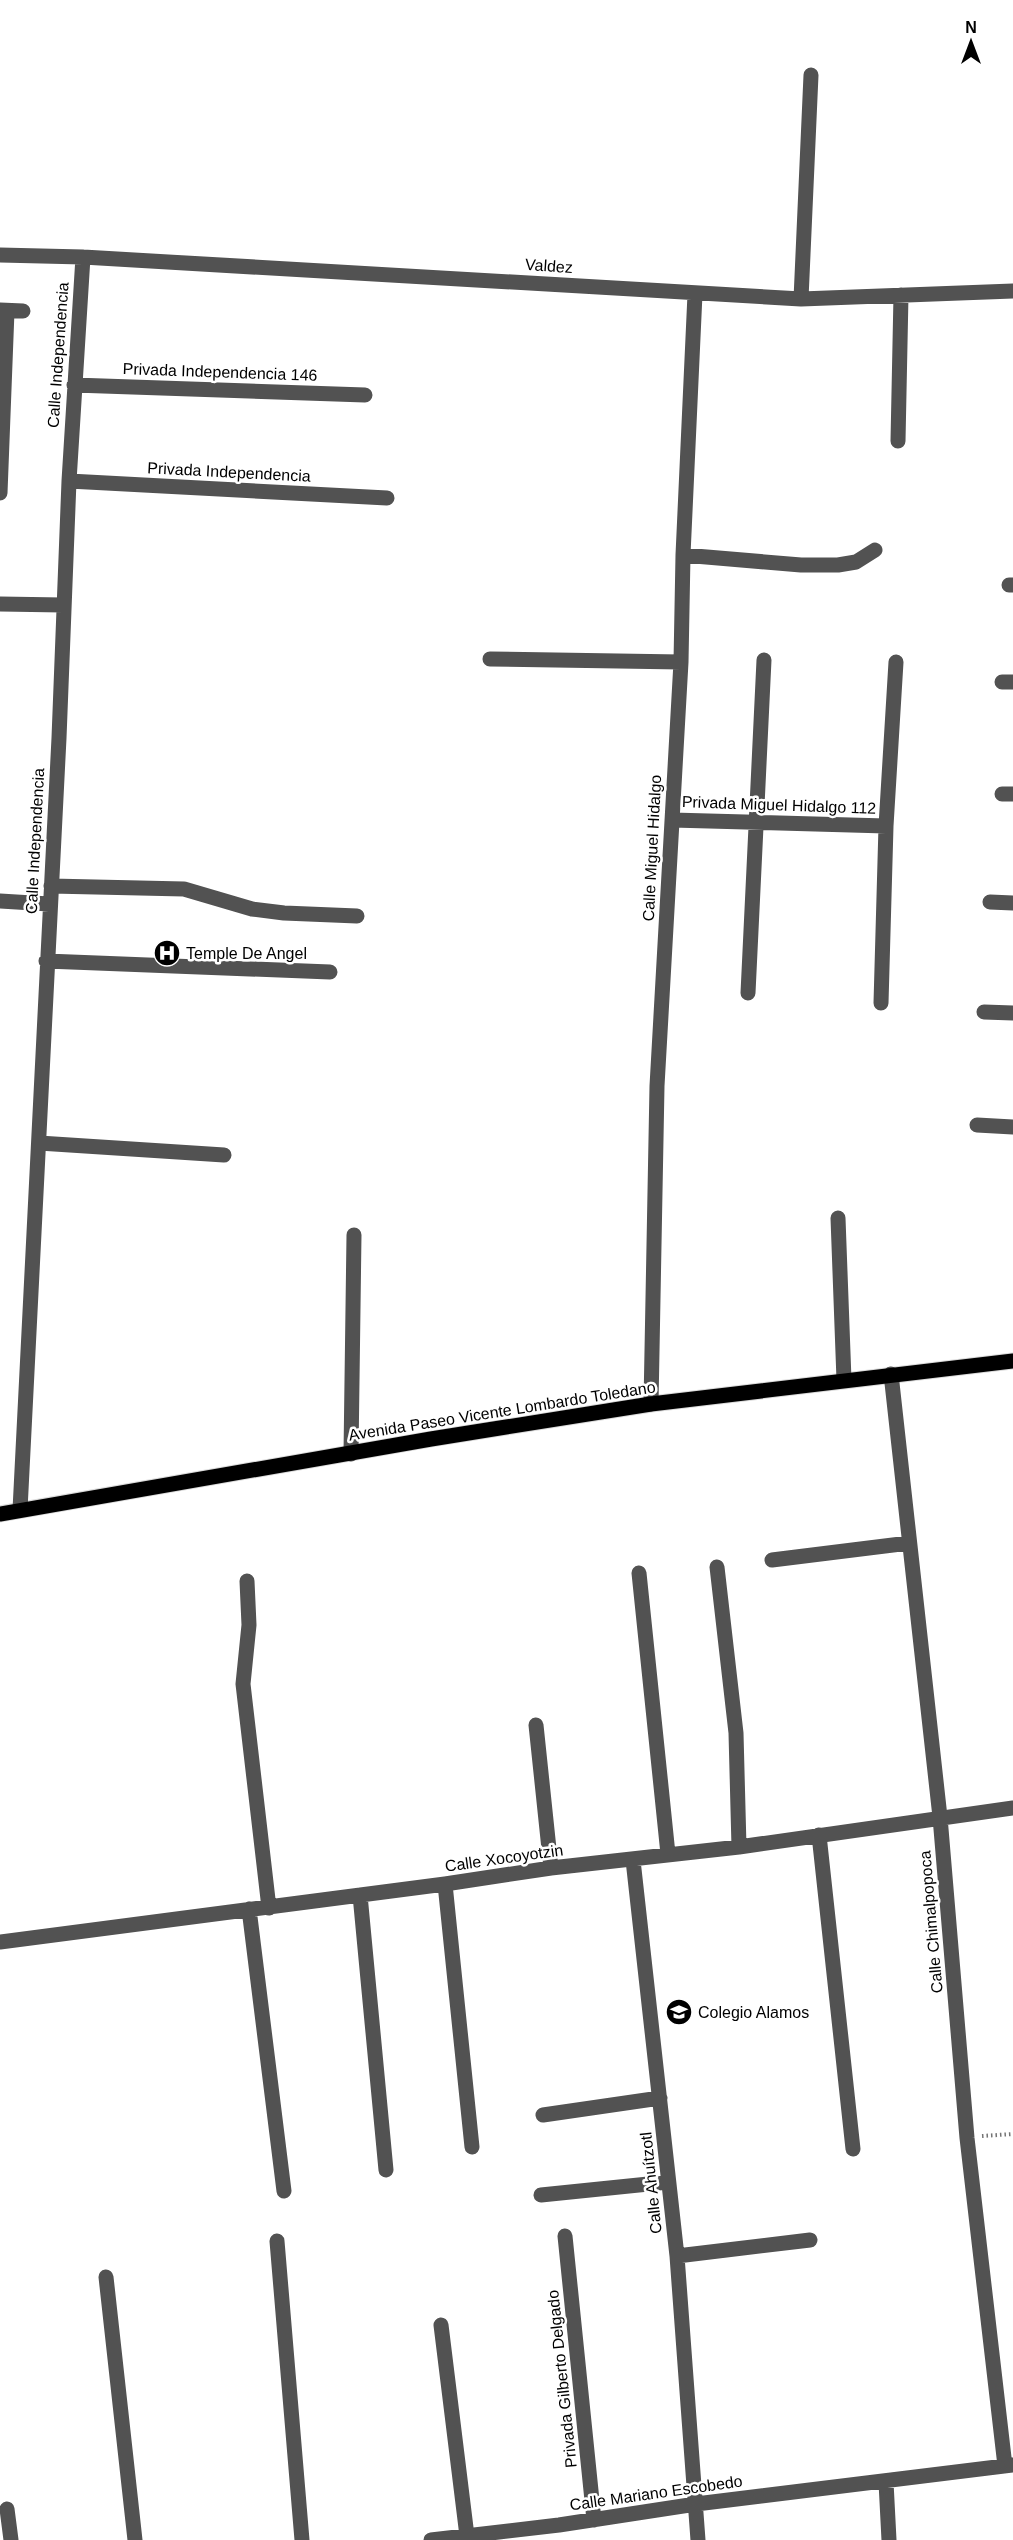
<svg xmlns="http://www.w3.org/2000/svg" width="1013" height="2540" viewBox="0 0 1013 2540" font-family="Helvetica,sans-serif">
<style>
.lines{fill:none;stroke-linecap:round;stroke-linejoin:round}
.major-casing{stroke:#dbdbdb;stroke-width:17}
.path{stroke:#747474;stroke-width:4;stroke-dasharray:1.5 3;stroke-linecap:butt}
.minor{stroke:#525252;stroke-width:15}
.major{stroke:#000;stroke-width:15}
.labels{text-anchor:middle;dominant-baseline:central;stroke-width:5;stroke-linejoin:round;paint-order:stroke}
.street-label{font-size:16px;fill:#000;stroke:#fff}
.poi-label{font-size:16px;fill:#000;stroke:#fff;text-anchor:start}
</style>
<rect width="100%" height="100%" fill="#fff"/>
<g class="lines">
<defs>
<path id="major" d="M0,1514L431,1439L651,1404L1013,1361"/>
</defs>
<!-- major casing -->
<use href="#major" class="major-casing"/>
<!-- path -->
<path class="path" d="M982,2136L1013,2134"/>
<!-- minor -->
<path class="minor" d="M0,255L83,257L801,299L1013,291
M801,299L811,75
M0,310L23,311
M74,385L365,395
M898,441L901,295
M69,481L387,498
M0,493L7,311
M683,555L801,565H838L856,562L875,550
M1009,585H1013
M0,604L63,605
M490,659L681,662
M1002,682H1013
M1002,794H1013
M672,820L886,826
M51,886L184,889L252,909L284,913L357,916
M0,901L49,904
M990,902L1013,903
M46,961L330,972
M748,993L764,660
M881,1003L886,826L896,662
M984,1012L1013,1013
M977,1125L1013,1127
M39,1143L224,1155
M838,1218L844,1380
M891,1374L940,1817L967,2138L1005,2466
M651,1404L657,1086L681,662L683,555L695,294
M351,1454L354,1235
M20,1510L59,738L69,481L83,257
M772,1560L909,1543
M717,1567L736,1733L739,1847
M639,1573L668,1854
M247,1581L249,1625L243,1684L269,1908
M536,1725L551,1868
M819,1835L853,2149
M633,1860L677,2256L698,2540
M445,1884L472,2147
M360,1895L386,2170
M249,1909L284,2191
M0,1942L445,1884L551,1868L739,1847L1013,1808
M543,2115L660,2098
M541,2195L668,2182
M565,2236L594,2520
M277,2241L302,2540
M677,2256L810,2240
M106,2277L135,2540
M441,2325L467,2536
M886,2482L889,2540
M7,2509L11,2540
M431,2540L559,2525L696,2504L1013,2465"/>
<!-- major -->
<use href="#major" class="major"/>
</g>
<!-- icons -->
<defs>
<symbol id="hospital-disc" viewBox="-11 -11 22 22"><circle r="9.5" fill="#000" stroke="#fff"/><path d="M-5-5h3v3.5h4V-5h3V5h-3V1.5h-4V5h-3Z" fill="#fff"/></symbol>
<symbol id="school-disc" viewBox="-11 -11 22 22"><circle r="9.5" fill="#000" stroke="#fff"/><path d="M0-5L7-2L0 1L-7-2ZM-4 1L0 2.5L4 1V4Q0 6-4 4Z" fill="#fff"/></symbol>
</defs>
<g fill-rule="evenodd">
<use href="#hospital-disc" x="152" y="938" width="30" height="30"/>
<use href="#school-disc" x="664" y="1997" width="30" height="30"/>
</g>
<g class="labels">
<!-- street labels -->
<g class="street-label">
<text transform="translate(549 266) rotate(4)">Valdez</text>
<text transform="translate(58 355) rotate(-86)">Calle Independencia</text>
<text transform="translate(220 372) rotate(2)">Privada Independencia 146</text>
<text transform="translate(229 472) rotate(3)">Privada Independencia</text>
<text transform="translate(779 805) rotate(2)">Privada Miguel Hidalgo 112</text>
<text transform="translate(35 841) rotate(-87)">Calle Independencia</text>
<text transform="translate(652 848) rotate(-87)">Calle Miguel Hidalgo</text>
<text transform="translate(502 1411) rotate(-9)">Avenida Paseo Vicente Lombardo Toledano</text>
<text transform="translate(504 1858) rotate(-8)">Calle Xocoyotzin</text>
<text transform="translate(931 1922) rotate(-95)">Calle Chimalpopoca</text>
<text transform="translate(651 2183) rotate(-96)">Calle Ahuítzotl</text>
<text transform="translate(562 2379) rotate(-96)">Privada Gilberto Delgado</text>
<text transform="translate(656 2493) rotate(-8)">Calle Mariano Escobedo</text>
</g>
<!-- poi labels -->
<g class="poi-label">
<text x="186" y="953">Temple De Angel</text>
<text x="698" y="2012">Colegio Alamos</text>
</g>
</g>
<!-- north arrow -->
<g transform="translate(971 42)" stroke="#ffffff" stroke-width="4.5" paint-order="stroke">
<path d="M0-4.5L10 22L0 15L-10 22Z" fill="#000000"/>
<text y="-9" font-size="16" font-weight="bold" text-anchor="middle" fill="#000000">N</text>
</g>
</svg>
